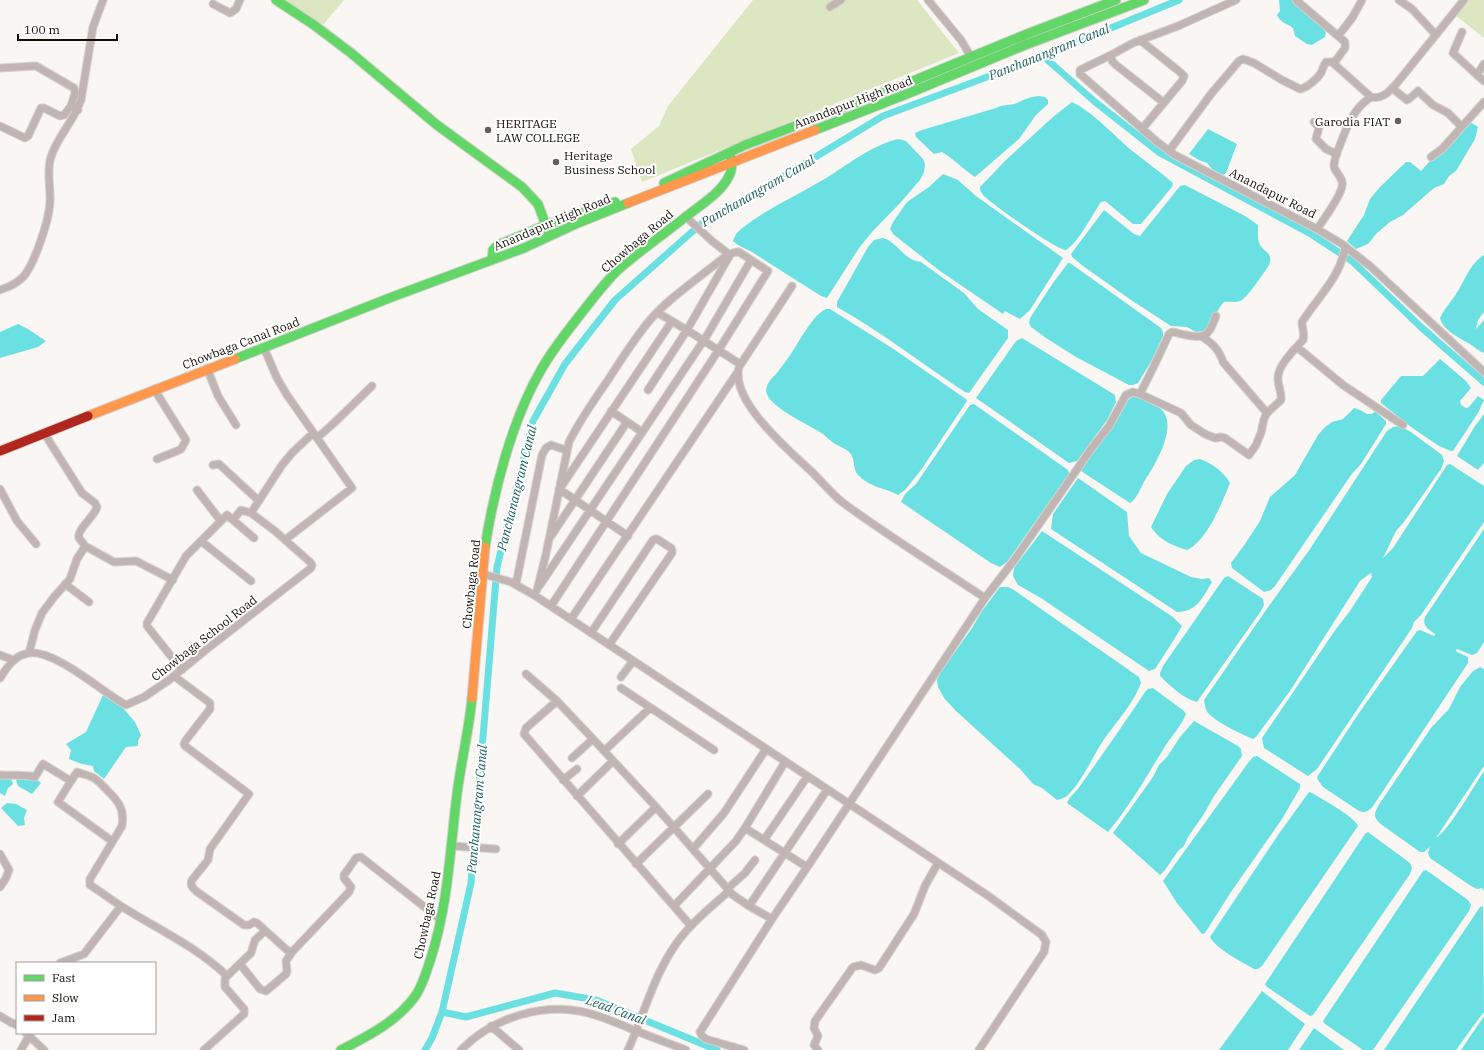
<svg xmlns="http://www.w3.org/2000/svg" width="1484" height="1050" viewBox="0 0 1484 1050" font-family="'IBM Plex Serif',serif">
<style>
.green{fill:#dce6c1}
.water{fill:#6be0e2}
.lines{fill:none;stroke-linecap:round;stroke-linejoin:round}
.canal{stroke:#6be0e2;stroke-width:7}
.street-casing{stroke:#d4d1ce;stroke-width:9}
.fast-casing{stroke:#d4d1ce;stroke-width:11}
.slow-casing{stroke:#d4d1ce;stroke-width:11}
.jam-casing{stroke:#d4d1ce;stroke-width:11}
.street{stroke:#c1b5b4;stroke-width:7}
.fast{stroke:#63d668;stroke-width:9}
.slow{stroke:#ff974d;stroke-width:9}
.jam{stroke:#b3261e;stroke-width:9}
.poi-dot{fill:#655e59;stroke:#fff;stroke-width:1.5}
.labels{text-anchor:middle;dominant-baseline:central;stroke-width:4;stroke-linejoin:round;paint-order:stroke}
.street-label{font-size:12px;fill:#150c06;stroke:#fff}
.poi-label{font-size:12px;fill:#150c06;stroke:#fff;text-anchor:start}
.water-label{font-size:13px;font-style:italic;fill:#216062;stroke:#fff}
</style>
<rect width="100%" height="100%" fill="#f9f6f3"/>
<!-- green -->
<path class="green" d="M274,0H344L324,24L306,21Z
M753,0H917L959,53L642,182L631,149L659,126L668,106Z
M1468,0H1484V38L1455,15Z"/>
<!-- water -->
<path class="water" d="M1279,0H1292L1302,8L1321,26L1326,32L1325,37L1312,45L1307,44L1295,36L1293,28C1286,23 1281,23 1277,15L1280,11Z
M1039,96L1045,97L1048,100V104L1036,115L1019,139L975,177C963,169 954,159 942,152L934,154L916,137L915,133L922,130L996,108C1002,104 1010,106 1017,103C1026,99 1029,97 1039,96Z
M1072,102C1090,110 1115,136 1131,150C1145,161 1159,171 1173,183L1172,187L1141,224H1133L1105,201L1101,202C1092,215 1079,242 1066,250C1055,249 993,205 983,195C981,192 980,191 980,187L1007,159L1053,117Z
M1469,121L1478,127L1475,139L1456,171L1449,176L1444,184L1434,188L1403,215L1390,222L1376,234L1368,244L1356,249L1347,241L1364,215L1370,199L1380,187L1406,162H1410L1421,171L1431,160L1433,161L1444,151Z
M1208,129L1237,144L1226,173L1223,175L1212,169L1207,163L1199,160L1189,154Z
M898,139L906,141L923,159L925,164L924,172L920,180L901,202L872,232L859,248L827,298L821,296L752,252L738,245L733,241C735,236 736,233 740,230C764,210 794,197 821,181C847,166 869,146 898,139Z
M943,174L958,180L976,196L1063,258L1030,310L1020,319L1005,311L1003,314L940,271L893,234L890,229L893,222L907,202L929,187Z
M1185,185L1245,216L1258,225C1258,232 1257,240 1260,245C1266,254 1273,252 1269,265C1265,271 1246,300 1240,301C1235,303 1230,301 1224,302L1220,307L1209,326L1204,331L1196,332L1187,327L1171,326L1131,300L1083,266L1072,257L1071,254L1104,210L1134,234L1140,236L1180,186Z
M883,238C898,242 903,260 921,262L964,293L978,309L1008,330V338L969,393L965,392C922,364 882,332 837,307V302L868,247L874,240Z
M1484,255V312L1478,320L1476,329L1484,320V353C1478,351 1474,346 1468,343C1458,337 1443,330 1440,318C1444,309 1451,302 1456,294C1465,281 1470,263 1484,255Z
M1068,263H1070L1161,328L1163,332V336L1152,360L1138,383L1133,385H1129L1076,357L1046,338L1031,327L1029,323L1030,318L1053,283Z
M826,309H830L892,348L966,399L967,401L921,470L905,490L898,495C885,488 869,487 858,475C852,468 856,457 848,451C844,448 839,446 835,444C830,441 827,437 823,434C811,426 771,408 767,394C765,391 767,385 769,382C771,379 774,376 777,373C783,365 789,357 794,349C802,337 813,315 826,309Z
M18,324L28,329L46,341L38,347L0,358V332Z
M1022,338L1115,395L1116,402L1107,420L1077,461L1069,463L976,398L1016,341Z
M1440,359L1466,381L1471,388L1460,401L1461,405L1466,408L1469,407L1478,396L1484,400L1478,413L1453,451H1451L1439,446L1411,427L1381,403V400L1401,376H1423Z
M1134,396C1141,397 1147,401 1153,405C1156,406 1159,407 1161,409C1179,425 1155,465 1145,480C1141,487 1137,499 1130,503L1081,471L1082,467L1114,424L1129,399Z
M974,404L1068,470L1069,474L1007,562L1000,567L991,563L901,502L905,494L916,484L970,405Z
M1354,408L1360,410L1367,414H1372L1375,411L1386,421V424L1361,464L1351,475L1275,586L1271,590L1264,592L1232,568L1231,563L1245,544L1260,521L1270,497L1295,475L1318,435L1325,427L1332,422L1343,419Z
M1484,414V463L1478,470L1457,456L1475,426Z
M1400,426L1411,432L1442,455L1444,461L1441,469L1404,522L1396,531L1383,558L1393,548L1447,465L1450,464L1484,486V522L1421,615L1414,622L1412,628L1317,769L1308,776L1264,748L1262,738L1336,629L1350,611L1372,577L1371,573L1360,581L1290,691L1256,737L1253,739C1241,734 1216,722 1208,713C1205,709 1205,704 1204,700L1266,610L1310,549L1387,431L1393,427Z
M1200,459C1212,463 1224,472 1230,483C1221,505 1208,538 1188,550C1174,547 1158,539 1151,527L1167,494L1186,466L1194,460Z
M1078,478L1127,512L1129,536L1141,553L1191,577L1202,579L1209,578L1212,582C1203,597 1197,612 1177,612L1051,529L1053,514Z
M1484,529V642L1477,653L1472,655L1457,649L1456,650L1457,652L1468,657V663L1375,803C1371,809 1367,814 1359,811L1323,787L1318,780L1317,777L1359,713L1417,631L1420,630L1434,636L1435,634C1428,629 1422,626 1425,617Z
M1042,531L1173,617L1182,626L1175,638L1155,669L1149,671L1041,598L1018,585L1013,576L1014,568Z
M1228,576L1263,599L1264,605L1261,611L1199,699L1197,702C1183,698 1170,686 1160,676V673L1163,666L1224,578Z
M1000,587H1008L1014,590L1139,677L1141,683C1134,702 1119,719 1107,735C1093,754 1085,778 1068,795C1065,798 1061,799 1057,800L1042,788L1033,784L1020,769L956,711L944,698L938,687L937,680L940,673L972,628L982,611Z
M1480,667L1484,669V766L1436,838C1449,830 1474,786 1484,771V891L1482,888L1477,889L1471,886L1430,858L1428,853L1430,847L1424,852H1420L1382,825C1372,817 1374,813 1380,803L1431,728L1449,709L1460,687L1473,671Z
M1153,688L1184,711L1186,714C1181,727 1171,736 1164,748C1147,776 1129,807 1108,832L1067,803C1069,797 1076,792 1080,786C1102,755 1124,724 1145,692L1148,689Z
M103,695L123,708L135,722L141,735L138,741V746L126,747L104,779L94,771L93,766L82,764L69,759L71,750L66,744L86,732Z
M1194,721L1238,746L1241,749L1242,756L1214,796L1204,814L1188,837L1184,846L1178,851L1165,870L1160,875L1113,833L1153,777L1159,765L1167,757L1180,737Z
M1257,756L1300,784V788L1282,819L1231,892L1205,933L1202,934L1177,903L1163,881L1248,763L1253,757Z
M22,774L34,777L41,783L32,794L18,786L16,780Z
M0,776L11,778L13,784L8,788L5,796L0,793Z
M1309,792L1312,793C1322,799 1355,817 1358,826L1262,966L1258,969H1254C1242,962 1216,949 1210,937L1278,835Z
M7,803L16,804L27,810L24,818L25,825L18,826L1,808Z
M1368,832L1410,863L1412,868L1410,874L1313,1015L1310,1016L1267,987L1265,984L1365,834Z
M1426,870L1468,900L1471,905L1469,911L1373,1050H1363L1325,1024L1323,1021L1423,871Z
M1483,906L1484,1012L1480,1017L1456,1050H1384L1480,907Z
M1262,991L1305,1024L1288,1050H1219Z
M1484,1016V1050H1461Z
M1314,1028L1344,1050H1299Z"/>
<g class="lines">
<!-- canal -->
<path class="canal" d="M1043,56L1094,101L1160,153L1311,234L1352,261L1422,328L1484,382
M442,1012L466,1017L555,993L596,1000L717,1050
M425,1050L432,1038L442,1012L471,883L497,567L533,421L565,364L615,300L702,223L784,176L883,116L1043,56L1179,0"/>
<defs>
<path id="street" d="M928,0L961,40L971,57
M1296,0L1345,42V48L1334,63
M1399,0L1412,9L1436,35
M213,4L230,13L236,9L240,0
M830,7L841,0
M1462,32L1453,53L1477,75
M1338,36L1352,18L1362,0
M1140,40L1180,72L1184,76L1182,81L1142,129
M1111,55L1080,70V74L1156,141L1175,155L1317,229C1324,219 1341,196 1342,186C1344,178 1335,173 1334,166C1334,159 1337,152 1340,145C1347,126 1353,109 1371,97
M1484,64L1477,75L1484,81
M0,68L36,66L74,88L75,93L71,106L78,110
M1392,88L1407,100L1409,99L1418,91L1433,105L1448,113L1462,127
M1163,102L1116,65L1112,61L1111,55L1133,43L1178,26L1236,0
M1314,122L1319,127L1316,139L1326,149L1337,154
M0,126L25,138L28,136L41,108H44L60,116L64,115L71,106
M1169,151L1211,94L1239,61L1243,59L1254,63L1282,80L1300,89C1307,88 1317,79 1321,73C1323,69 1323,66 1326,62H1332L1371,97C1382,100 1390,91 1397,83L1464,0
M1431,157L1442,149L1484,102
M1317,229L1342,244L1370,266L1484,372
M792,286L739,367C730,402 791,452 814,474C823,483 832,494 842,502C888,536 937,566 985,598
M0,290C9,287 18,283 24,276C35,262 49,221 50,202C51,187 46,172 51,157C57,137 74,121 81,100L93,27L103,0
M658,313L687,330L740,364
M1201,336C1212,343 1219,349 1223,362L1267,413
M1297,347L1343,385L1403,425
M264,348L277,378L287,395L352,488L285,540
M207,368L218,396L236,425
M154,389L186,440L181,449L177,451L157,459
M648,390L687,330L730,255L712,241L685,216
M1140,394L1153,368L1169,334L1172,332C1182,333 1202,342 1209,331C1212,327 1214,321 1216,316
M611,411L642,432
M317,438L334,423L372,386
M213,465L219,464L259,501
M561,487L672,321
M0,489L17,521L36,544
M559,489L628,536
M197,490L220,520
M233,520L254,538
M551,536L627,422
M201,541L251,581
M85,546L114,562L136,561L173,580
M483,574L511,582L534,595L987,895L1042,935L1046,942L1044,952L979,1050
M65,584L89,602
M516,584L542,455L546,448L551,445L566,450
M540,585L706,337L751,260
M537,590L546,554L569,442C580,420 594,400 608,380C621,360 634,339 650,320C666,301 688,286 708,270C715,265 729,251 739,252L768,271L718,351L551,606
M571,619L737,373
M591,633L653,540L655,539H657L671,548L672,550V553L609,645
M29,653L35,630L42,613L54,597L70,579L77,559L84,548L85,546C83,543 80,540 79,538C76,530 95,516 97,507L95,503L82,493L44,433
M0,655L13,660
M182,670L147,626V623L186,556L227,515L233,520L241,510L251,513
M526,674L557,701L593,739L656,807L733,895L749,906L772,919L812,860L985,598L1015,559L1091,449L1109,426L1126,395L1133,392L1140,394L1181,413L1191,425L1205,434L1215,438L1221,437L1225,438L1249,455L1256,445L1261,433L1264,419L1267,413L1281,400C1282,392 1278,387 1278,379C1277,366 1295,349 1303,340C1305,333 1302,329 1302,322C1317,298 1341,277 1345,247
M174,676L210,703V709L186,740L184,744L185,746L249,794L210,849L208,860L192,880C190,885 192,887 196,891L244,925H249L254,922L257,923L287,950L292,952L349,892L351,887L344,878V875L356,858L361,857L441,920
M621,677L633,661
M0,678C7,667 15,655 29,653C56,650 102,692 126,705L144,697L169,680L207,649L311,568L312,565L310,562L275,531L251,513L282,465L292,453L313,433
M621,688L714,750
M557,701L526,728L524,734L691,926
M604,751L650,708
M572,758L593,739
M0,775C12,776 25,774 35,777L43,764L71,781L77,772C82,774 87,775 92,777C97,779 101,784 104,787C117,800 125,807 122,826L90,879V885C101,892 110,899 121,906C157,929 194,945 226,975
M563,780L577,769
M71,781L58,802L112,841
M577,796L613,761
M745,828L807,867
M764,840L807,777
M618,844L656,807
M452,846L496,849
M693,849L724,813L766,749
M0,854L9,870L6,878L0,887
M636,864L708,794
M727,889L745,873L755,860
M674,906L736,841L745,828L785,762
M749,906L827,790
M60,963L84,954L121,906
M240,964L260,989L266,991L286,974L287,971L286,961L292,952
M0,1016L10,1022L17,1025
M491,1026L519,1050
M26,1033L44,1050
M21,1050L29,1036
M204,1050L244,1014V1009L225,987V978L251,953L255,940L265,931
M461,1050C493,1017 544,1002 588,1013C604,1017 619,1024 634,1030C651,1037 668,1043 686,1050
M628,1050C643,1017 652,981 672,950C686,927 709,909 729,891
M744,1050L706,1039L702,1036L700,1032L772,919
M818,1050L814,1045L818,1036L814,1028L815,1021L853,967L861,965L875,970L879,968L914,914L925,886L938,863"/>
<path id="fast" d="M276,0L314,25L351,53L437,125L522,187L538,204L548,231
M815,130L907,94L1025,45L1144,0
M664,183L745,145L908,83L1027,34L1116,0
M492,260L493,250L498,245L546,225L615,202
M235,359L392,297L524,248L578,223L628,203
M485,547C494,490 512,420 541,370C552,350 566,333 580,315C592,300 604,283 619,269C642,249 668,231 692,212C705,202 722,191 729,176C733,169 732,161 730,153
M341,1050C368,1036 398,1021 416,995C423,984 426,973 430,961C448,907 450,850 457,794C461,762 469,730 472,698"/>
<path id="slow" d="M628,203L815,130
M88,416L235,359
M472,698L485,547"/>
<path id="jam" d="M0,451L88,416"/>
</defs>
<!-- street casing -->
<use href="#street" class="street-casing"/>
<!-- fast casing -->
<use href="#fast" class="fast-casing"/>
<!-- slow casing -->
<use href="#slow" class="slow-casing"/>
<!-- jam casing -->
<use href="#jam" class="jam-casing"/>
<!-- street -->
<use href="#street" class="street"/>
<!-- fast -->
<use href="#fast" class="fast"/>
<!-- slow -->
<use href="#slow" class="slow"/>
<!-- jam -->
<use href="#jam" class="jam"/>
</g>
<!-- markers -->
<g class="poi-dot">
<circle cx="1398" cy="121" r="4"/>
<circle cx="488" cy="130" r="4"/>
<circle cx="556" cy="162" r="4"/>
</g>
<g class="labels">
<!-- street labels -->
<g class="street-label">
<text transform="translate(853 102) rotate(-21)">Anandapur High Road</text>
<text transform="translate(1273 193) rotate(27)">Anandapur Road</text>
<text transform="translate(552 222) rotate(-23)">Anandapur High Road</text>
<text transform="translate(637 241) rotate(-40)">Chowbaga Road</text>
<text transform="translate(241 343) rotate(-21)">Chowbaga Canal Road</text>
<text transform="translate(471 584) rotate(-84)">Chowbaga Road</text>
<text transform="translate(204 638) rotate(-38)">Chowbaga School Road</text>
<text transform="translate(427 915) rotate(-78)">Chowbaga Road</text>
</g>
<!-- poi labels -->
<g class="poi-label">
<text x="1390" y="121" text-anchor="end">Garodia FIAT</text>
<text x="496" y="123">HERITAGE<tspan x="496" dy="14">LAW COLLEGE</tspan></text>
<text x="564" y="155">Heritage<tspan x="564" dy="14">Business School</tspan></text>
</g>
<!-- water labels -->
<g class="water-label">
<text transform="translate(1049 52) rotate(-22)">Panchanangram Canal</text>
<text transform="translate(758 191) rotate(-30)">Panchanangram Canal</text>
<text transform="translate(517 488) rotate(-76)">Panchanangram Canal</text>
<text transform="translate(477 809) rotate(-85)">Panchanangram Canal</text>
<text transform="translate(616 1010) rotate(20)">Lead Canal</text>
</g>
</g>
<!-- legend -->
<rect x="16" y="962" width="140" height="72" fill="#ffffff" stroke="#a19e9b"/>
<rect x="24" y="975" width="20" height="6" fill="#63d668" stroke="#a19e9b"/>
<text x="52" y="982" font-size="12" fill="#150c06">Fast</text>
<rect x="24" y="995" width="20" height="6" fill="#ff974d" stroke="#a19e9b"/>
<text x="52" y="1002" font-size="12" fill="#150c06">Slow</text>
<rect x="24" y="1015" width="20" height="6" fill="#b3261e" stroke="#a19e9b"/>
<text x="52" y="1022" font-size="12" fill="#150c06">Jam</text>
<!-- scale -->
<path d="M18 34v6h99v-6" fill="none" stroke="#150c06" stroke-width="2"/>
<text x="24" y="34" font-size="12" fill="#150c06" stroke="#ffffff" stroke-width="3" paint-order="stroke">100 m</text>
</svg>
